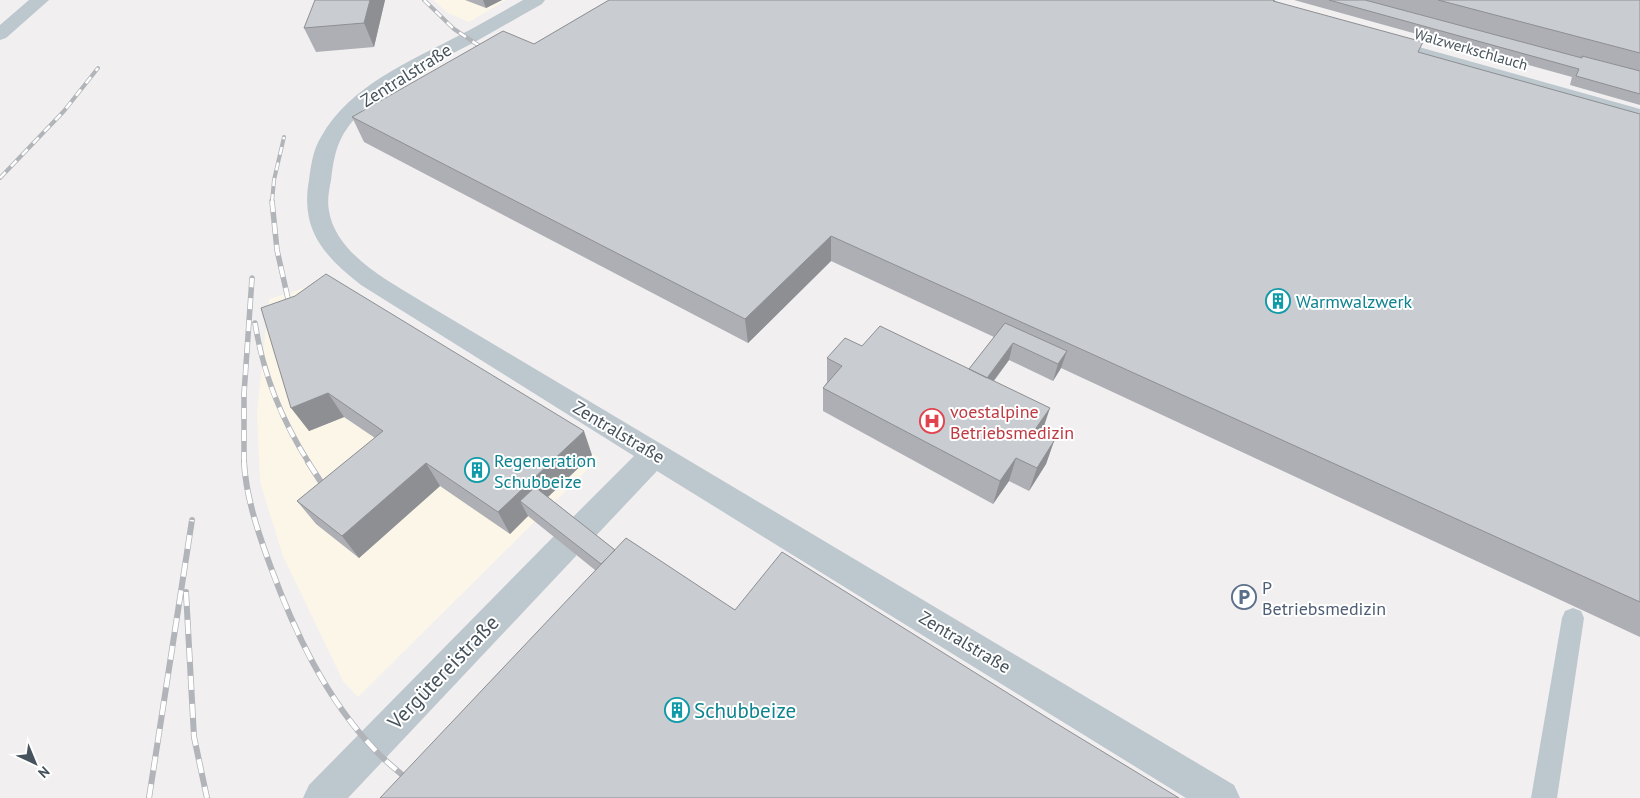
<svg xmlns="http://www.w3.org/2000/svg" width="1640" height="798" viewBox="0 0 1640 798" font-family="'PT Sans',sans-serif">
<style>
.commercial{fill:#fcf6e9}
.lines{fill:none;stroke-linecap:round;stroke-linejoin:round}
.service{fill:#bdc7ce;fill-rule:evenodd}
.minor{fill:#bdc7ce;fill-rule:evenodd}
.rail-far2-casing{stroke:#b1b4b9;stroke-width:4}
.rail-far1-casing{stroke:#b1b4b9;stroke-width:5.5}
.rail-casing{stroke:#b1b4b9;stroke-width:6}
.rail-far2{stroke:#fff;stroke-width:2.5;stroke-dasharray:8;stroke-linecap:butt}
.rail-far1{stroke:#fff;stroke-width:4;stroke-dasharray:11;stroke-linecap:butt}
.rail{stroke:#fff;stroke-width:4.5;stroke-dasharray:14;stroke-linecap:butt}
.wall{fill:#adafb4}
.shaded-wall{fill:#8d8f92}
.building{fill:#c9ccd1;stroke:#8d8f92}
.labels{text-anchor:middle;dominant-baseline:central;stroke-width:4;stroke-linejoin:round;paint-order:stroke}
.far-street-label{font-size:15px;fill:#47535c;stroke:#fff}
.street-label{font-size:18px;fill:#47535c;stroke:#fff}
.culture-label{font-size:18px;fill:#0d838f;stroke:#fff;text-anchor:start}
.health-label{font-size:18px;fill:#be3a42;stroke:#fff;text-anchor:start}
.service-label{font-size:18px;fill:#4e5e75;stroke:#fff;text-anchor:start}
.near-street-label{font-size:21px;fill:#47535c;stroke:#fff}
.near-culture-label{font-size:21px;fill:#0d838f;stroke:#fff;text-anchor:start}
</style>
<rect width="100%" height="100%" fill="#f1efef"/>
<!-- commercial -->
<path class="commercial" d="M433,0H506L469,22L448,13Z
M321,283L334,295L599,458L358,697L343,681L283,556L260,482L257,412L269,299Z"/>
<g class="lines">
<!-- service -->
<path class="service" d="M1394,40L1640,109V117L1390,47L1388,44L1390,41Z
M1573,608L1581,611L1584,618L1557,798H1531L1562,618L1565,611Z"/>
<!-- minor -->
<path class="minor" d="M29,0H49L6,38L0,40V25Z
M523,0H545L542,4C519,17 496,30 473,43C429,66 372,89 344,133C335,148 333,164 331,180C329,190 327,201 329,211C336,254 387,280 421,301L1234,785L1240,798H1186L657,471L590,542L580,545L576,556L348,798H303L309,785L554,536L564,533L568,522L634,456L361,285C324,256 300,230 309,180C311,165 313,150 321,137C350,85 411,61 460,35C481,24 502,12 523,0Z"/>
<defs>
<path id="rail-far2" d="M424,0L454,29L490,53
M0,178L64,111L98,68
M272,202L274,180L284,137"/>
<path id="rail-far1" d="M272,201L277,250L291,312
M255,323C263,374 281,419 309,463
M244,463V394L252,278"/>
<path id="rail" d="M244,462C246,497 258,532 270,565C294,631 326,699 375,750C386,762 399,772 412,783
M308,462L328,493
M186,592L194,737L207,798
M149,798L192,520"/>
</defs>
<!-- rail-far2 casing -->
<use href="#rail-far2" class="rail-far2-casing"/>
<!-- rail-far1 casing -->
<use href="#rail-far1" class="rail-far1-casing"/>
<!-- rail casing -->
<use href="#rail" class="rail-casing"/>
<!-- rail-far2 -->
<use href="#rail-far2" class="rail-far2"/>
<!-- rail-far1 -->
<use href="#rail-far1" class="rail-far1"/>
<!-- rail -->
<use href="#rail" class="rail"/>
</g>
<!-- wall -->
<path class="wall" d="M385,0L374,47L316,52L304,28Z
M465,0H502L486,8Z
M609,0H1275V1L1418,52L1640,114V637L1061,368L1053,381L1009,360L994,381L1042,432L1040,434L1054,441L1046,464L1029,491L1009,481L993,504L823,411V388L827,382V358L862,346L969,369L994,337L831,261L748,343L364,142L352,117L534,44Z
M1294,0H1640V105L1570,85L1572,77Z
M261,308L592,455L548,497L615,550L735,610L1054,722L595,570L528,516L510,534L440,486L359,558L316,524L297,501L375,438L344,417L309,431Z"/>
<!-- shaded-wall -->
<path class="shaded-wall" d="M370,0H385L374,47L364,23Z
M483,0H502L486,8Z
M831,236V261L748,343L745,319Z
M1013,343L1009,360L979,400L983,384Z
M1067,351L1061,368L1053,381L1058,364Z
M328,393L344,417L309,431L291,408Z
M1050,408L1042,432L1027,454L1034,431Z
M584,431L592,455L533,511L520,501L528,516L510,534L498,512Z
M1054,441L1046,464L1029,491L1037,468Z
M1016,458L1009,481L993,504L1000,481Z
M426,463L440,486L359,558L342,536Z"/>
<!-- building -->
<path class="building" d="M315,0H370L364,23L304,28Z
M609,0H1274L1273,1L1423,42L1418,52L1640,114V602L831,236L745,319L352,117L503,31L534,44Z
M1329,0H1365L1582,58V56L1640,71V94L1576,76L1579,69Z
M1438,0H1640V53Z
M326,274L584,431L498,512L426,463L342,536L297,501L383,431L328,393L291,408L261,308L295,296Z
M1005,323L1067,351L1058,364L1013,343L987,378L969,369Z
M880,326L1050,408L1034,431L1054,441L1037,468L1016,458L1000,481L823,388L842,366L827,358L845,338L862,346Z
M535,487L615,550L601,564L520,501Z
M626,538L735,610L782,552L1054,722L1179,798H380Z"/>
<!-- icons -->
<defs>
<symbol id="building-ring" viewBox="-11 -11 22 22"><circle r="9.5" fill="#fff" stroke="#0f9aa8" stroke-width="1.5"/><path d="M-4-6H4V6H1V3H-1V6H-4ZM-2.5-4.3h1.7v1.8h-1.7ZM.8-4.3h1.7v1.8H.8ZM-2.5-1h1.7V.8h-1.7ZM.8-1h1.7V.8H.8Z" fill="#0f9aa8"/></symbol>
<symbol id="hospital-ring" viewBox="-11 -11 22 22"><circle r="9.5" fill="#fff" stroke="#e0444e" stroke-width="1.5"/><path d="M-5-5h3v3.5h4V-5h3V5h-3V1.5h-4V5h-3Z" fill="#e0444e"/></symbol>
<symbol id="parking-ring" viewBox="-11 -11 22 22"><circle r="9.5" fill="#fff" stroke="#5c6f8a" stroke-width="1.5"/><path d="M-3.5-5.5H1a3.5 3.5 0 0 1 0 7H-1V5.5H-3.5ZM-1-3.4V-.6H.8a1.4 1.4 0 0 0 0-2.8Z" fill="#5c6f8a"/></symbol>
</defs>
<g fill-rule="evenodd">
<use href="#building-ring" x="1264" y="287" width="28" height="28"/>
<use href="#hospital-ring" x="918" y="407" width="28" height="28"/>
<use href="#building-ring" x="463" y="456" width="28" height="28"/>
<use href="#parking-ring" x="1230" y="583" width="28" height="28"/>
<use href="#building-ring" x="663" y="696" width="28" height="28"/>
</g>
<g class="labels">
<!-- far-street labels -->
<g class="far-street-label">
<text transform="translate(1471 49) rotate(16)">Walzwerkschlauch</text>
</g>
<!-- street labels -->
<g class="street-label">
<text transform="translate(406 75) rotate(-32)">Zentralstraße</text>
<text transform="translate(619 432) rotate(31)">Zentralstraße</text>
<text transform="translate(965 642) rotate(31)">Zentralstraße</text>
</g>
<!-- culture labels -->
<g class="culture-label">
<text x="1296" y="301">Warmwalzwerk</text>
<text x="494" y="460">Regeneration<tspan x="494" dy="21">Schubbeize</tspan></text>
</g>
<!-- health labels -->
<g class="health-label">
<text x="950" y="411">voestalpine<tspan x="950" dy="21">Betriebsmedizin</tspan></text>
</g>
<!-- service labels -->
<g class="service-label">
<text x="1262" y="587">P<tspan x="1262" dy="21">Betriebsmedizin</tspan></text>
</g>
<!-- near-street labels -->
<g class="near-street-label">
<text transform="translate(443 672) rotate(-46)">Vergütereistraße</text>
</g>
<!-- near-culture labels -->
<g class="near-culture-label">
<text x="694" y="710">Schubbeize</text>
</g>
</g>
<!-- north arrow -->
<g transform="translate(35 763) rotate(136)" stroke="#ffffff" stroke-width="4" paint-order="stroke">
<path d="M0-4L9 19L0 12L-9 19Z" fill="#47535c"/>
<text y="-8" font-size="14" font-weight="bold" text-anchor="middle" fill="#47535c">N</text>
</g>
</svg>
